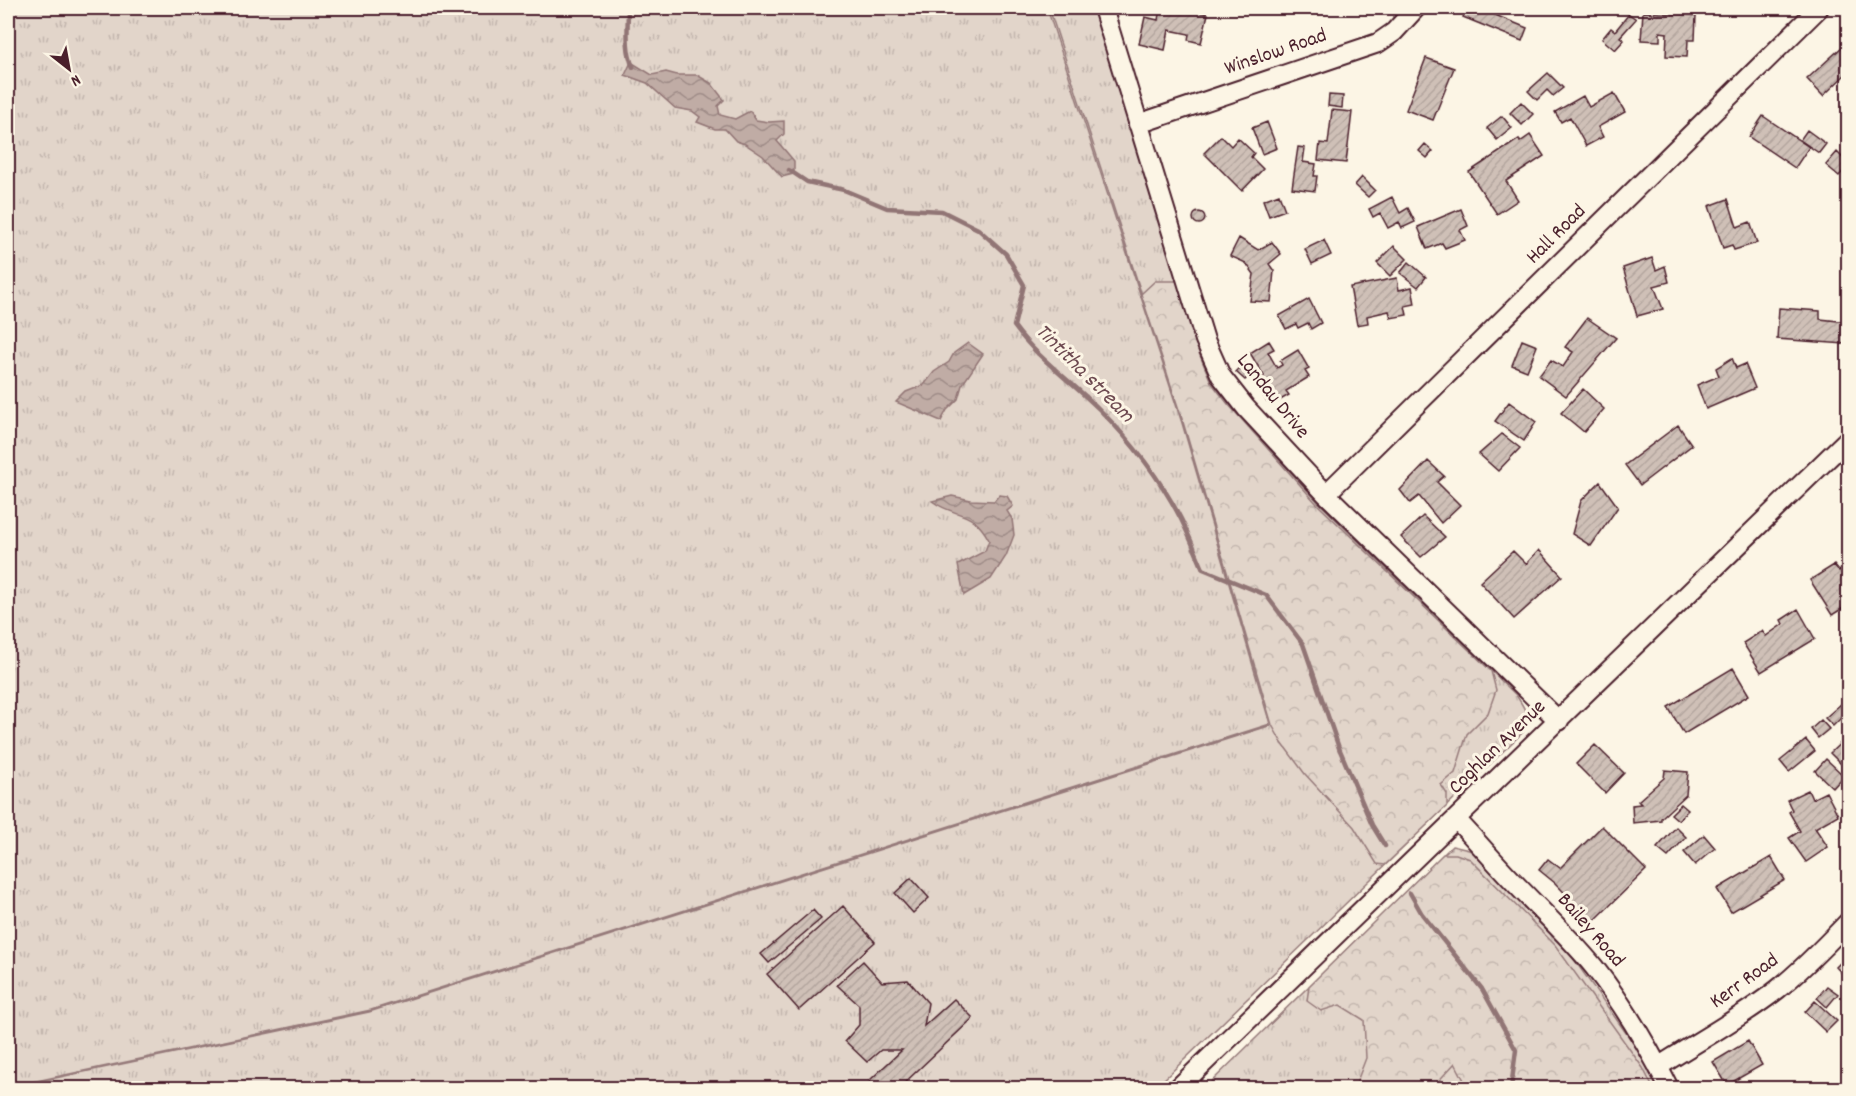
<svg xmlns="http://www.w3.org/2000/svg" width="1856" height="1096" viewBox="0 0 1856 1096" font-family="Dekko,sans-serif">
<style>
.grass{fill:url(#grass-tufts);stroke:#967a7a;stroke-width:1.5}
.forest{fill:url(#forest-crowns);stroke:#967a7a;stroke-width:1.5}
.water{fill:url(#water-waves);stroke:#917474;stroke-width:1.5}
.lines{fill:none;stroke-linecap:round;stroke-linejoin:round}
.stream{stroke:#917474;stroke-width:4.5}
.building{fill:url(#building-hatch);stroke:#4a1f2b;stroke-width:1.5}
.minor-casing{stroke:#4a1f2b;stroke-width:22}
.minor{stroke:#fcf5e5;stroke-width:18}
.labels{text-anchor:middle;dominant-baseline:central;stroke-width:6;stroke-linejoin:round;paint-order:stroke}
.street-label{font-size:21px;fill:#4a1f2b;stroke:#fcf5e5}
.water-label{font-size:22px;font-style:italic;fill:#6d4950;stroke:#fcf5e5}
</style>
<defs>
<pattern id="grass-tufts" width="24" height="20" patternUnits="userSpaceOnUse" patternTransform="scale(1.5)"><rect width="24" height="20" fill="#e2d5ca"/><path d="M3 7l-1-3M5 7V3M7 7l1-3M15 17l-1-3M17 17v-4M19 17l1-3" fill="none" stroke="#c3b6ae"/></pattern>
<pattern id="forest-crowns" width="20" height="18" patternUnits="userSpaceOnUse" patternTransform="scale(1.5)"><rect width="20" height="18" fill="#e2d5ca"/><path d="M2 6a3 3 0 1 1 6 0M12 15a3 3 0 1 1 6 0" fill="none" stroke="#c3b6ae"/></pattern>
<pattern id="water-waves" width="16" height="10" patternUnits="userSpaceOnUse" patternTransform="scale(1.5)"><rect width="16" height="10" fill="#c0aca5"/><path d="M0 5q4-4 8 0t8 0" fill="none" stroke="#9e8b87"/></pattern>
<pattern id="building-hatch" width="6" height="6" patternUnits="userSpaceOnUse" patternTransform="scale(1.5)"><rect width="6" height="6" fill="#cfc0b7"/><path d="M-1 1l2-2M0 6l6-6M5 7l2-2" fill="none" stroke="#b3a59e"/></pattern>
</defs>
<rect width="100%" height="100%" fill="#fcf5e5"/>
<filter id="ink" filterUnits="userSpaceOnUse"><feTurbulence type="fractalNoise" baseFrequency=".0167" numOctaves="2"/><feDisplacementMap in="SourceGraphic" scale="12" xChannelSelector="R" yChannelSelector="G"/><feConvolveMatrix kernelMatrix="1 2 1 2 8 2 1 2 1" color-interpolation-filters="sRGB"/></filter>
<g filter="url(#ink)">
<!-- grass -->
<path class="grass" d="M8,8H1047L1182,423L1270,724L371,1010L8,1087Z
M1049,8H1098L1199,352L1211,382L1228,404L1318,502L1516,695C1526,710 1530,715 1523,732L1155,1088H8L369,1012L1272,725L1183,422Z
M1452,846L1469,850L1479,857L1561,941L1648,1064L1660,1088H1205Z"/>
<!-- forest -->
<path class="forest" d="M1155,281H1178L1199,353L1211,382L1228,404L1317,504L1491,671L1496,690L1488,713L1467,734L1455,773L1441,785L1447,794V806L1385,865L1377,864L1354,827L1305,774L1282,743L1272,725L1183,422L1141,294Z
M1443,854H1456L1470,859L1555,945L1643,1068L1653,1088H1468L1455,1063L1432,1088H1358L1356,1084L1366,1058L1364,1020L1340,1005L1321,1011L1307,1001L1309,986Z"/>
<!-- water -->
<path class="water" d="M631,62L652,75L666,72L677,75H697L711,83L724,100L718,106L720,115L735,119L750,111L756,120L769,122L784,121V134L777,141L794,161V174L782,177L763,156L745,144L736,141L725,129H715L697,122L700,117L692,111L675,108L647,83L625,75Z
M968,343L983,354L962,385L958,399L947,410L941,421L896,402L906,392L924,385L934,372L949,362L954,353Z
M999,495L1007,496L1013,506L1007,511L1012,519L1014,535L1006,556L991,579L964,595L958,565L985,551L989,540C973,509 955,518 932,501L952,496L971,500L994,501Z"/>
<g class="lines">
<!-- stream -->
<path class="stream" d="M628,8C628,26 625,50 633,67
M789,170L807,182L844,190L887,208L942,211L978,229L1006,254L1024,285L1014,326C1037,358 1071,381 1099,409C1132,442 1160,478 1181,519C1189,535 1196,553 1203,569L1266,595L1303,644L1339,748L1372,825L1385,846
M1410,893L1422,914L1482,989L1516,1050L1511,1088"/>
</g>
<!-- building -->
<path class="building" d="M1160,8H1181L1208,14L1201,43L1188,40L1189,34L1169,30L1165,50L1139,44L1145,17L1158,20Z
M1467,8H1478L1527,28L1522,41L1463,17Z
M1643,12L1696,15L1695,40H1688L1687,57L1666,56L1667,33L1660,32V41L1641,40Z
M1629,14L1636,19L1620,37L1624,40L1615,50L1602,39L1611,28L1615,31Z
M1843,46L1848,51V72L1823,96L1807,79Z
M1426,58L1454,68L1433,120L1406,110Z
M1548,73L1563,88L1553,96L1547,90L1537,100L1528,91Z
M1614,93L1625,112L1598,127L1603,137L1586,146L1570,117L1561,122L1555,112L1583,96L1589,107Z
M1329,95L1343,96L1342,108L1328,106Z
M1521,102L1533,114L1522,125L1510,113Z
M1332,110L1352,112L1346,163L1318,160L1320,143L1328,144Z
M1502,116L1512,128L1497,140L1487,128Z
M1763,116L1809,147L1795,168L1749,137Z
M1267,122L1277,148L1262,154L1252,128Z
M1807,130L1826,144L1819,153L1800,140Z
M1530,135L1544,156L1506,181L1518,200L1497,214L1469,172L1519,139L1520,142Z
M1221,136L1231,146L1238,138L1254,153L1251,157L1263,169L1242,191L1204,153Z
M1425,144L1433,151L1427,158L1419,151Z
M1298,147L1305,148L1303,162L1316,164L1314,176H1317L1315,191L1292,188Z
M1837,152L1848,163V166L1839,176L1826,165Z
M1362,177L1375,190L1368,197L1355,185Z
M1279,194L1285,210L1269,216L1263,200Z
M1392,197L1400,213L1408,208L1415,222L1402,228L1399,222L1388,228L1380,213L1373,217L1369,209Z
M1728,199L1737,227L1750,222L1757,243L1734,250L1732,245L1723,248L1709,206Z
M1461,209L1468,226L1460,230L1465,240L1445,248L1442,243L1427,249L1418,227Z
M1193 218a6 6 0 1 1 12 0a6 6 0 1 1-12 0Z
M1239,238L1258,250L1272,242L1281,254L1269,264L1274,271L1271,302L1250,301L1254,274L1246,263L1230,256Z
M1324,240L1331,255L1312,264L1305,249Z
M1394,246L1407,259L1390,276L1377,263Z
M1652,258L1656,270L1665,266L1669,282L1654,286L1663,309L1637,316L1623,268Z
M1409,262L1426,277L1418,287L1400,273Z
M1397,278L1399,290L1412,287L1415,304L1405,306L1407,315L1391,318L1389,311L1367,316L1368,323L1357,325L1350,287Z
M1309,299L1321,323L1311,329L1308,323L1298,328L1296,324L1286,329L1279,316Z
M1779,308L1820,311V319L1848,322L1845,344L1777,339Z
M1587,318L1616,338L1566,396L1539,376L1551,360L1563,367L1573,352L1565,347Z
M1522,340L1537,346L1527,371L1512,365Z
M1269,341L1274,349L1268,352L1277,368L1282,365L1280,361L1298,350L1309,369L1305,371L1309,377L1286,391L1289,395L1277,402L1275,398L1267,402L1255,381L1264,376L1250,353Z
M1732,358L1736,368L1745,364L1755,388L1706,409L1697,385L1719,376L1716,368Z
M1245,363L1254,372L1245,380L1236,372Z
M1583,389L1604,409L1584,432L1561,413Z
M1509,402L1536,422L1524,441L1495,421Z
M1678,425L1692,445L1640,485L1625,465Z
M1502,434L1520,448L1498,471L1479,454Z
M1428,461L1444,476L1437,482L1460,505L1441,523L1419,496L1410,503L1400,490Z
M1600,482L1618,507L1591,546L1572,534L1581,501Z
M1423,516L1445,537L1421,557L1401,537Z
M1539,550L1562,576L1514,619L1480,582L1513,551L1526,564Z
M1834,565L1839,571L1848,565V605L1832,615L1810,580Z
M1798,609L1815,639L1761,672L1743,643L1762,631L1766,636L1783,624L1781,620Z
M1733,668L1749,695L1684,734L1668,707Z
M1842,703L1848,711L1833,726L1825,718Z
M1821,720L1829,729L1818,738L1811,729Z
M1848,736V765L1845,768L1830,753Z
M1806,740L1815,751L1789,772L1780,761Z
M1595,745L1624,773L1605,793L1576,764Z
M1826,759L1844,776L1833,788L1815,771Z
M1665,770L1688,772L1686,795L1661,818V820L1633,823L1632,805L1641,804L1638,801L1664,778Z
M1808,790L1812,799L1826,792L1838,815L1815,828L1828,847L1806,862L1789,838L1800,831L1789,812L1792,810L1787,800Z
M1681,804L1688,810L1678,820L1671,814Z
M1602,826L1646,870L1593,922L1555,883L1539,870L1548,859L1560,868Z
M1676,827L1686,837L1668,857L1657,848Z
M1704,835L1715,848L1695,865L1684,852Z
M1771,857L1785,880L1731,912L1717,889Z
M911,878L929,898L913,913L895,893Z
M843,906L875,942L799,1010L767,974Z
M813,910L821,919L769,963L761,954Z
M1848,955V980L1836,967Z
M863,961L882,982L908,980L928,1003L924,1026L954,999L973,1018L899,1088H878L869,1081L902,1050H881L867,1062L845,1041L859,1025V1005L837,985Z
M1827,986L1838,994L1827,1007L1817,998Z
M1815,1001L1837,1021L1826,1032L1805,1012Z
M1748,1041L1762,1065L1727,1085L1713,1062Z"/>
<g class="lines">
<defs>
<path id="minor" d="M1103,8L1205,340L1221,376L1246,408L1326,494L1559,721
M1138,124L1378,43L1394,32L1416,8
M1326,494L1819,8
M1456,819C1474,838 1491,858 1509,877C1537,907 1568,935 1594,967C1623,1004 1648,1046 1669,1088
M1658,1067C1698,1041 1741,1018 1778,989C1803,969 1826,945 1848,922
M1178,1088L1848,439"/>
</defs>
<!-- minor casing -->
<use href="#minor" class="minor-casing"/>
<!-- minor -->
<use href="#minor" class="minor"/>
</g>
</g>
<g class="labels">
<!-- street labels -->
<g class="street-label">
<text transform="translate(1276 53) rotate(-19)">Winslow Road</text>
<text transform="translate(1557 235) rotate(-45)">Hall Road</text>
<text transform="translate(1272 397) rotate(51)">Landau Drive</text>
<text transform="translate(1498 748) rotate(-44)">Coghlan Avenue</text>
<text transform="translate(1590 931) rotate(49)">Bailey Road</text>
<text transform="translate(1745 982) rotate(-36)">Kerr Road</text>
</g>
<!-- water labels -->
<g class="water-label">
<text transform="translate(1084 374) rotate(45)">Tintitha stream</text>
</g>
</g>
<!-- margin -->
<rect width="1856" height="1096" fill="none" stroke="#fcf5e5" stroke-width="30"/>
<rect x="15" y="15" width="1826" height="1066" fill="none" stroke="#4a1f2b" stroke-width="2" filter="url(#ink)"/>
<!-- north arrow -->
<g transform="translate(69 69) rotate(149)" stroke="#fcf5e5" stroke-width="4.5" paint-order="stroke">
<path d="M0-4.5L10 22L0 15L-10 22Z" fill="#4a1f2b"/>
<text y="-9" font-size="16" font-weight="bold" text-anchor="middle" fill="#4a1f2b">N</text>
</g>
</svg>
